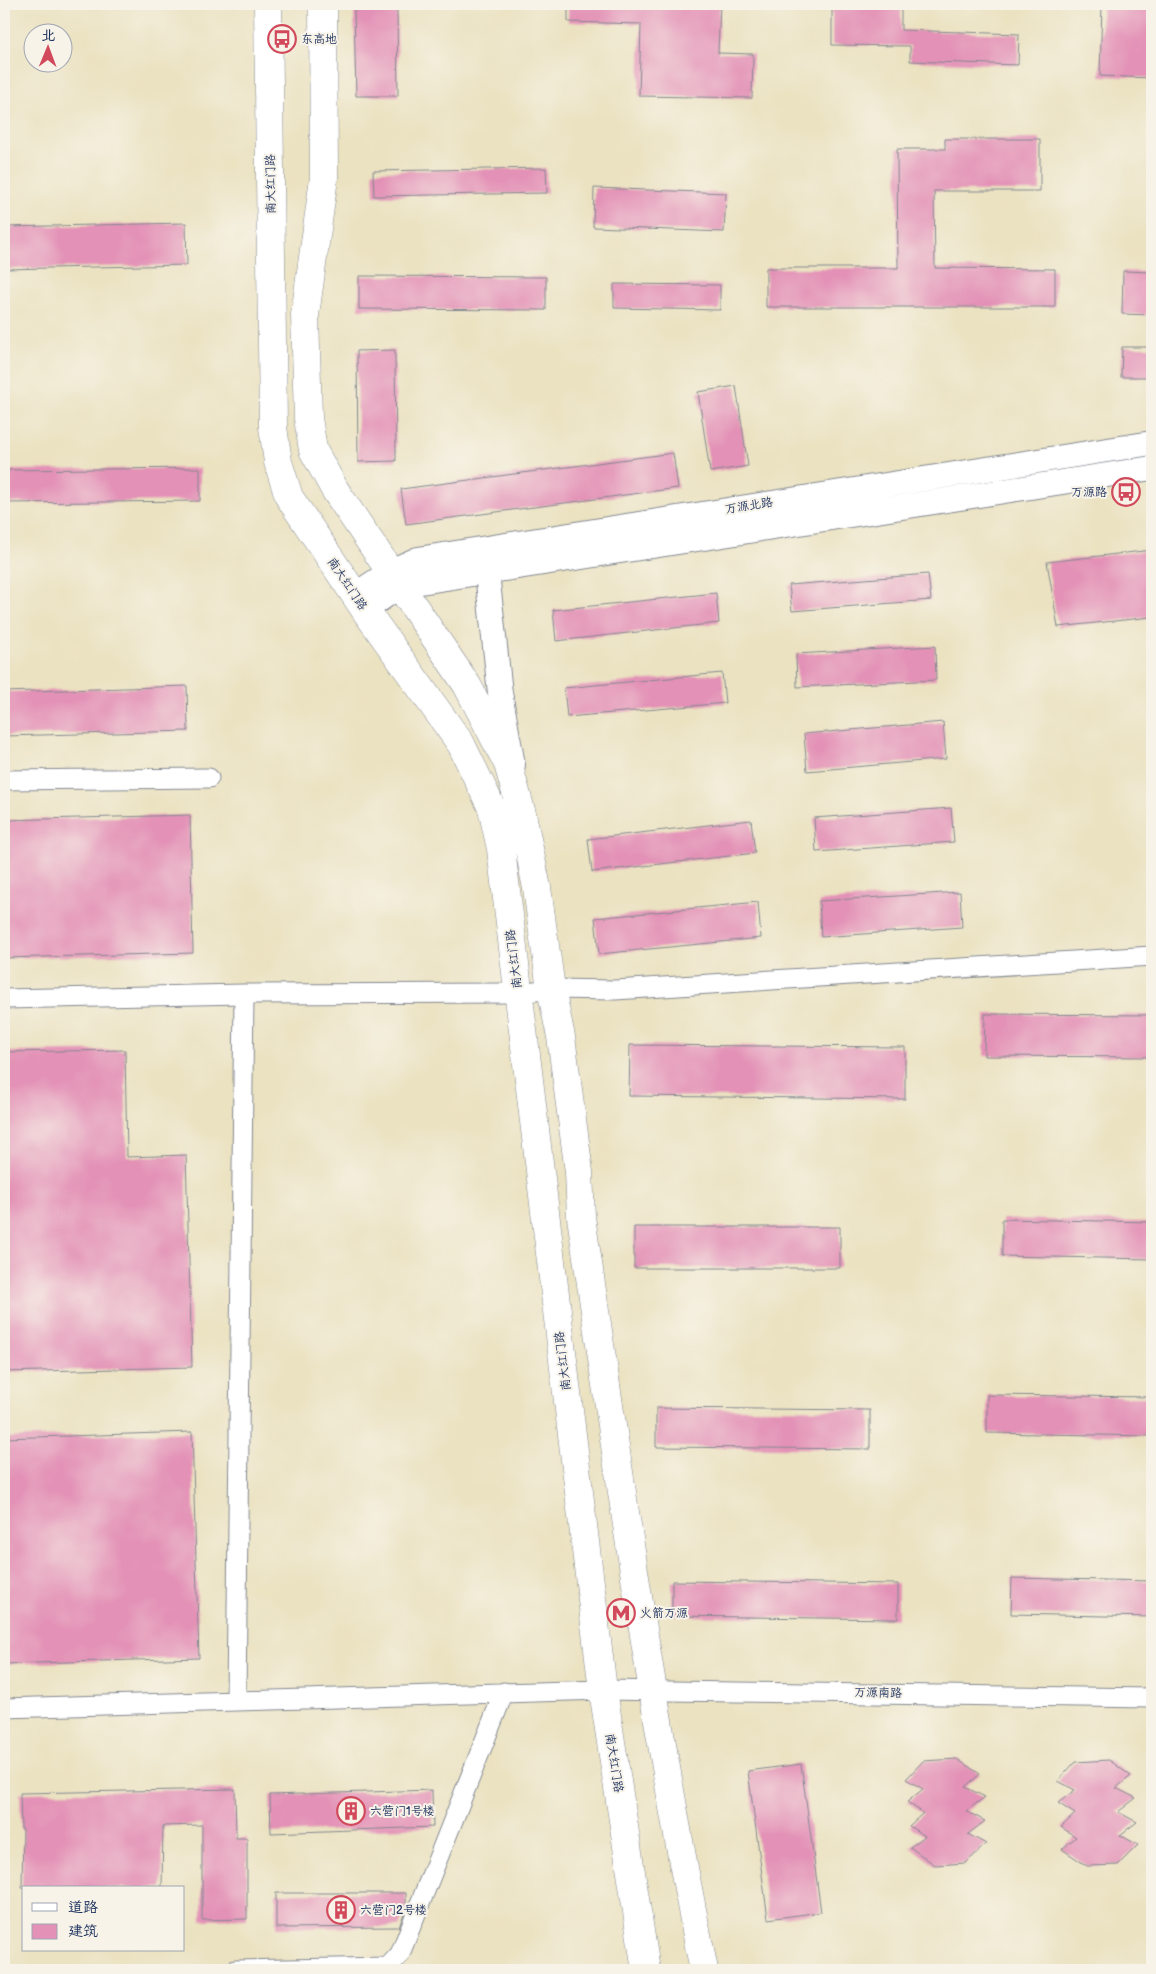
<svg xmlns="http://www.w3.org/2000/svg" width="1156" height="1974" viewBox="0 0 1156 1974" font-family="'Balsamiq Sans','LXGW WenKai TC',sans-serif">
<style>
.building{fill:#e391b6}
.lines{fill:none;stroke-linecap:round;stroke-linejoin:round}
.minor-casing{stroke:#838890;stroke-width:21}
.major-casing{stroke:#838890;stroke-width:26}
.highway-casing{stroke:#838890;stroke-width:29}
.minor{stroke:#fff;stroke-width:19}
.major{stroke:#fff;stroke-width:24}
.highway{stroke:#fff;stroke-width:28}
.labels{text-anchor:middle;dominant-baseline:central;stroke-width:4;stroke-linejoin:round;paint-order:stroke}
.poi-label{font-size:12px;fill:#1b2f5e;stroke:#f7f3e8;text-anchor:start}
.street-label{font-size:12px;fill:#1b2f5e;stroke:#f7f3e8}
</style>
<rect width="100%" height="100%" fill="#f7f3e8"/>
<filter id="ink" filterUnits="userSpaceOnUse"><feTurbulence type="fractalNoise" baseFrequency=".02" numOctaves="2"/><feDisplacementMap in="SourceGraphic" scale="10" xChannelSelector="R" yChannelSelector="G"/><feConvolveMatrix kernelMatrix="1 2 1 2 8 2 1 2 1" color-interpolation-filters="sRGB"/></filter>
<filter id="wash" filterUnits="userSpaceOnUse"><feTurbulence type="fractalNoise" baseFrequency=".0096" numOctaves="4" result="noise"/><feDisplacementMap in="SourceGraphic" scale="20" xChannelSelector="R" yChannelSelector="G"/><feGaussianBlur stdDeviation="1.12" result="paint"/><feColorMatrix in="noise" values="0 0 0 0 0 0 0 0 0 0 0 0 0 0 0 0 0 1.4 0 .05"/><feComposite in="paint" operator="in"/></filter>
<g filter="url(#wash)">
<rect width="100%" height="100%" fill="#ebe2c1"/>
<g id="blocks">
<!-- building -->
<path class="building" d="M568,4H720L718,53L753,54L752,98L639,96L641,24L568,22Z
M832,4H901V30L1019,34L1018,65L910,61V46L832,45Z
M1102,4H1152V78L1100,76Z
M397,9L398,96H356L354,10Z
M945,139H1040V191H934L935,268L1055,269V307H766V268H898L897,149H945Z
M546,168L547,193L374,196L373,171Z
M594,188L726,193L724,232L593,227Z
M186,223L187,265L4,269V227Z
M1123,271L1152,272V315L1122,314Z
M359,276L546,277V310L359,309Z
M614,284L720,285V310L614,308Z
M1122,347H1152V377H1121Z
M395,350L396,461L358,462L357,351Z
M736,386L748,466L710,472L698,392Z
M673,453L678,488L406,524L401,489Z
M200,468V501L4,503V470Z
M1152,550V617L1058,627L1047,562Z
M928,574L931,600L792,611L789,585Z
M716,593L719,623L556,641L553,610Z
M935,646L936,680L797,687L796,654Z
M722,673L725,703L567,717L564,688Z
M187,686L188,731L4,736V692Z
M943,722L946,759L807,771L804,734Z
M951,808L954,842L816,852L814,818Z
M190,815L193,953L4,958V820Z
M751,820L755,853L592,872L588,839Z
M960,892L962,927L821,937L819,901Z
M758,902L761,938L599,954L595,918Z
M985,1014L1152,1015V1057L984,1056Z
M630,1045L905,1047V1099L629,1096Z
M125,1050L127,1157L186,1155L192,1367L4,1372V1052Z
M1002,1219L1152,1222V1259L1002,1256Z
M634,1227H840V1268H634Z
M987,1395L1152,1397V1436L987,1433Z
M656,1408L870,1410V1449L656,1447Z
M192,1432L199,1658L4,1664V1438Z
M1012,1578L1152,1581V1617L1011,1614Z
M672,1581L898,1584V1619L672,1616Z
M957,1759L980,1774L965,1787L985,1797L966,1811L985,1821L968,1834L986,1844L966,1863L935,1865L910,1847L925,1836L909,1826L923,1813L907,1802L923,1789L906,1779L923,1761Z
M1109,1760L1131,1776L1116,1788L1136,1798L1118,1812L1137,1822L1120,1835L1138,1845L1118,1865L1087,1866L1062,1849L1076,1837L1061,1827L1075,1814L1058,1803L1075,1790L1058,1781L1075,1762Z
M801,1764L821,1912L768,1919L748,1771Z
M235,1789L236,1838H247V1919L202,1920V1825L163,1826L162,1888H22L23,1829H21L20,1793Z
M432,1790L433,1827L271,1833L270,1795Z
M276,1893H406V1908L399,1927L276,1928Z"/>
</g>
</g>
<g filter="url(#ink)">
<use href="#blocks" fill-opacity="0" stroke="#838890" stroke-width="1"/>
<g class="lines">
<defs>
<path id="minor" d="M4,780L209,778
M244,994L519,993L551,989L615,990L1152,956
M4,999L244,994L236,1700
M4,1708L603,1690L1152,1698
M235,1970L388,1967L400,1954L504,1692"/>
<path id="major" d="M487,573L500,693L513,765
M355,595L391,571L418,559L1152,443
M365,610L401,585L1152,468"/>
<path id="highway" d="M268,4L273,427L278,462L289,497L365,610L461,744L492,808L501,849L603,1690L646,1970
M323,4L324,178L305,315L308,418L313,450L335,490L467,685L508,764L522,814L537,888L551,989L561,1037L579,1172L581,1217C619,1469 653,1721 704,1970"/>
</defs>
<!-- minor casing -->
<use href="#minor" class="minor-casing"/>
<!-- major casing -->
<use href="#major" class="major-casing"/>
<!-- highway casing -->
<use href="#highway" class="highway-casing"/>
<!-- minor -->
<use href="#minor" class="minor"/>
<!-- major -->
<use href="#major" class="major"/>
<!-- highway -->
<use href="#highway" class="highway"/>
</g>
</g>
<!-- icons -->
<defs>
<symbol id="bus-ring" viewBox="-11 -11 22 22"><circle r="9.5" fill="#f7f3e8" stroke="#d1495b" stroke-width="1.5"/><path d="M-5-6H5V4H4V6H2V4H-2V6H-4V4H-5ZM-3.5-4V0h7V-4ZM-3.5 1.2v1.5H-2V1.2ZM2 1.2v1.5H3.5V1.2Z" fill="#d1495b"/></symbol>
<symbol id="metro-ring" viewBox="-11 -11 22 22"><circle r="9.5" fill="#f7f3e8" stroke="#d1495b" stroke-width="1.5"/><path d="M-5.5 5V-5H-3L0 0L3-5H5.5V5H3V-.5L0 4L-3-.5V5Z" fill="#d1495b"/></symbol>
<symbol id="building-ring" viewBox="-11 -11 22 22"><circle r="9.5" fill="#f7f3e8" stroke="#d1495b" stroke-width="1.5"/><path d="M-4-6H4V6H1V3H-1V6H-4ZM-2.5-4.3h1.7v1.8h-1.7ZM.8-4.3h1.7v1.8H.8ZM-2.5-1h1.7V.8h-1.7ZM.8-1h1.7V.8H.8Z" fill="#d1495b"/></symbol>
</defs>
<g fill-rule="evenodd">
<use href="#bus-ring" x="266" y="23" width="32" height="32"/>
<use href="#bus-ring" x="1110" y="476" width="32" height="32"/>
<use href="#metro-ring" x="605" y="1597" width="32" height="32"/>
<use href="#building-ring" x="335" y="1795" width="32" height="32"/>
<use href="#building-ring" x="325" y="1894" width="32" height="32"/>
</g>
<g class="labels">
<!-- poi labels -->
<g class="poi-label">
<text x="301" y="39">东高地</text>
<text x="1107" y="492" text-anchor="end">万源路</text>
<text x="640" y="1613">火箭万源</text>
<text x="370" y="1811">六营门1号楼</text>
<text x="360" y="1910">六营门2号楼</text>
</g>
<!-- street labels -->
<g class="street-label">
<text transform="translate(271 184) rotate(-91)">南大红门路</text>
<text transform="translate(749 506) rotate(-9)">万源北路</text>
<text transform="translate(347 584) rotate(56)">南大红门路</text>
<text transform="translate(514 959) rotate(-97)">南大红门路</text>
<text transform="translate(563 1361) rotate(-97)">南大红门路</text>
<text transform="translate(878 1693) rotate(1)">万源南路</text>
<text transform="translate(614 1763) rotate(81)">南大红门路</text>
</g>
</g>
<!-- margin -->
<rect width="1156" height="1974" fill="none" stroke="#f7f3e8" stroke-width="20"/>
<!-- legend -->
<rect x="22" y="1886" width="162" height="65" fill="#f7f3e8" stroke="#9fa5b1"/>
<rect x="32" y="1903" width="25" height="8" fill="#ffffff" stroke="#9fa5b1"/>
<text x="68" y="1912" font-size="15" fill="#1b2f5e">道路</text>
<rect x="32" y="1924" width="25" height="15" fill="#e391b6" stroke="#9fa5b1"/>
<text x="68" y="1936" font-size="15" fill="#1b2f5e">建筑</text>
<!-- north arrow -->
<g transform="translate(48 48) rotate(1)"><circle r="24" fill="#f7f3e8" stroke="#9fa5b1"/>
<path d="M0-4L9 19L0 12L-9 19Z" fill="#d1495b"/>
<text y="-8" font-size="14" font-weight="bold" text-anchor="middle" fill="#1b2f5e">北</text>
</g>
</svg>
